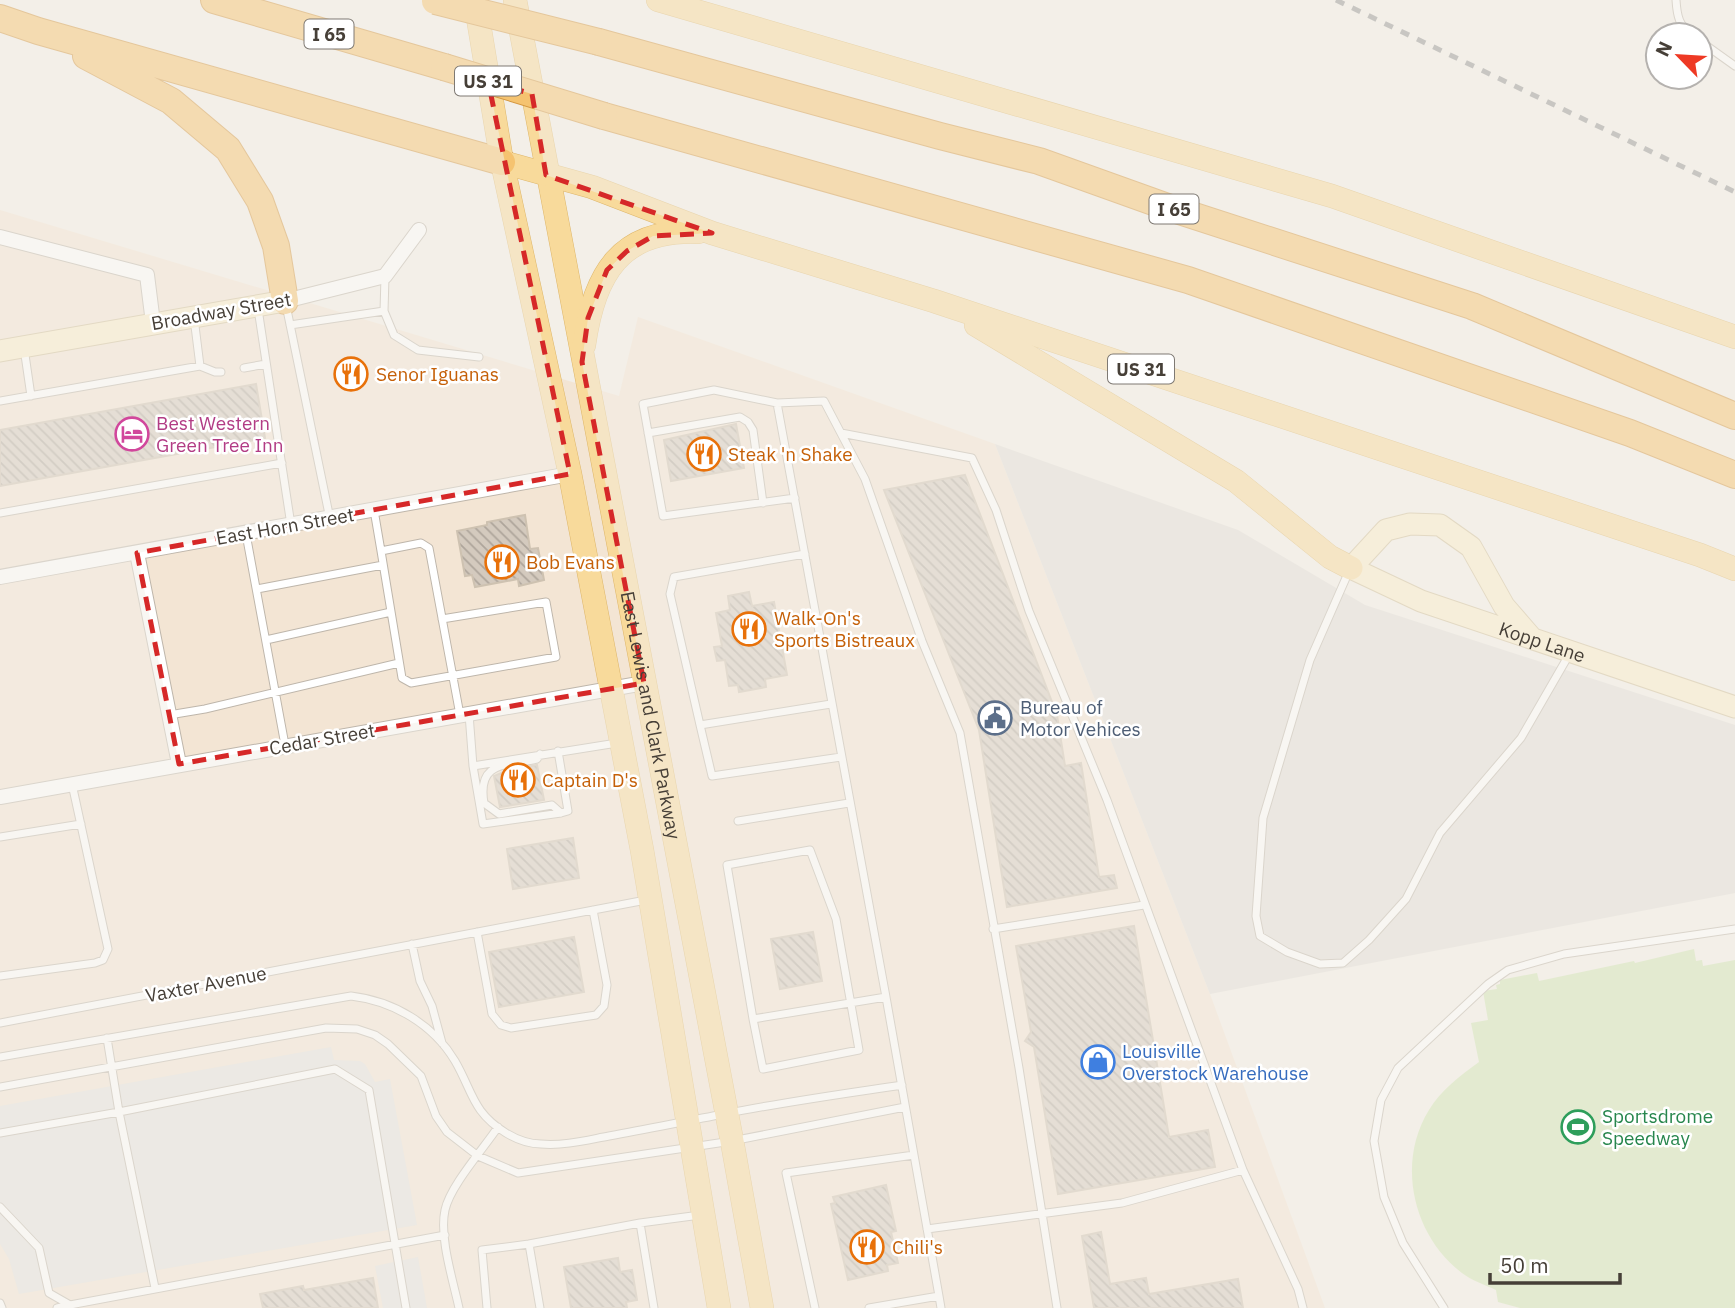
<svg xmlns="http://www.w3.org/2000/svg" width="1735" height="1308" viewBox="0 0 1735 1308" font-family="'IBM Plex Sans',sans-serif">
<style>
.commercial{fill:#f3e5d4}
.industrial{fill:#e2ded9}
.garden{fill:#d0e5b3}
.parking{fill:#e4e2df}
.building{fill:url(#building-back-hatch);stroke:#cec2b1;stroke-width:2}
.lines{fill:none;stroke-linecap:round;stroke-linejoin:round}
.lane-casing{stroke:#beb6ab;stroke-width:9}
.street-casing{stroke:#beb6ab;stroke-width:16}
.secondary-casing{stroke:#d0bf99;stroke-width:23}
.primary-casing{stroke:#ddb66b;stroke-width:24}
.highway-casing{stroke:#d49740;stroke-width:28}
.lane{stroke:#fff;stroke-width:7}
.street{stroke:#fff;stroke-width:14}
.secondary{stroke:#fbedc9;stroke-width:21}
.primary{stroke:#f8da9b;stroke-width:23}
.highway{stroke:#f5c370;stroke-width:26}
.rail{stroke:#969696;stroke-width:5;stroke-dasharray:9 9;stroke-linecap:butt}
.highway-bridge-casing{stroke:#d49740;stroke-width:28;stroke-linecap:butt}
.highway-bridge{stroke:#f5c370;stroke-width:26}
.marked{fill:none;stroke:#d62828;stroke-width:5;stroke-dasharray:14 9;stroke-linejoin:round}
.labels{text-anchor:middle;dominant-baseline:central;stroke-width:5;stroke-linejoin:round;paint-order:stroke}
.shield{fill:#fff;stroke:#7e7973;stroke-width:2}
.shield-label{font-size:18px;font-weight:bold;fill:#463f37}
.street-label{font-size:19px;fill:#463f37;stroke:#fff}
.food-label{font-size:19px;fill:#c56008;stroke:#fff;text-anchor:start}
.hotel-label{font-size:19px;fill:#b23c85;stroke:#fff;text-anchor:start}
.service-label{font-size:19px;fill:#4e5e75;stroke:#fff;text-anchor:start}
.shop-label{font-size:19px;fill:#366cbe;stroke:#fff;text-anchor:start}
.leisure-label{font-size:19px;fill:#27864d;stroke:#fff;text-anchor:start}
</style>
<defs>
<pattern id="building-back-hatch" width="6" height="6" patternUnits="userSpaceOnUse" patternTransform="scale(1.75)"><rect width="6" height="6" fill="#d4cabe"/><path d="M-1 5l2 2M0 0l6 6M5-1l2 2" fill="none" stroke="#aea59b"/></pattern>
</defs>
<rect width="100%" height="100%" fill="#f3efe8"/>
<!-- commercial -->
<path class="commercial" d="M0,210L619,396L638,317L995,444L1210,994L1325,1308H0Z"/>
<!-- industrial -->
<path class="industrial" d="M995,444L1238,530L1365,605L1735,725V893L1210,994Z"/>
<!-- garden -->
<path class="garden" d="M1694,949L1696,961L1702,960L1703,966L1735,960V1308H1520L1498,1302L1496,1290C1485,1285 1471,1280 1462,1273C1413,1236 1396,1163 1429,1110C1441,1090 1460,1076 1479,1062L1471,1023L1488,1020L1483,991L1497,989L1496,985L1500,984V980L1537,973L1539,981L1634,961L1635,963Z"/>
<!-- parking -->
<path class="parking" d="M331,1047L334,1060L360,1061L365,1064L375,1082L390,1079L417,1225L19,1294L9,1259L0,1244V1106Z
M418,1257L427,1308H383L375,1266Z"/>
<!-- building -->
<path class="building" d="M256,384L265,438L0,486V430Z
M736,424L744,468L671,481L664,440Z
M965,475L1057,715L1065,766L1081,763L1099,877L1114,875L1117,888L1007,907L979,730L884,490Z
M525,515L530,549L538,548L544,580L519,586L518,579L475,587L472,575L465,576L457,531L487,525V522Z
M749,592L752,606L774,602L787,675L765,679L766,687L739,692L738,685L729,686L725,660L717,661L714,647L722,646L716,613L730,610L728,596Z
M537,765L544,800L500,807L494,776L506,771Z
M573,838L579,878L513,889L507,849Z
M1134,926L1169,1137L1208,1130L1215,1167L1058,1194L1034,1047L1025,1041L1031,1032L1016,946Z
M813,932L822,981L780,989L771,939Z
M574,937L584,992L499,1007L489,952Z
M886,1185L896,1231L891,1232L898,1263L887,1265L888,1271L848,1280L831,1204L835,1203L833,1197Z
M1101,1232L1110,1284L1146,1278L1149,1294L1238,1279L1243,1308H1094L1082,1236Z
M618,1258L620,1272L632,1270L637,1300L626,1302L627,1308H571L564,1267Z
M373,1278L378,1308H263L260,1294L303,1286L304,1290Z"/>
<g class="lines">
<defs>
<path id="lane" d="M1676,0C1677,16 1679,26 1692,35
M1700,41L1735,66
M286,305L330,519
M258,309L291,525
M384,311L394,335L418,350L479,357
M194,318L200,366
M290,325L384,311L385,277
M24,348L31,396
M244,368L266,364
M0,401L200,366L215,372H221
M648,433L740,417L748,422L753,430L763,503
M841,433L972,458L996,510L1029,611L1107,800L1243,1170L1122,1203L927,1229
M795,498L663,516L643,404L714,390L777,403L824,401L865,479L922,641L960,733L1019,1068L1057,1308
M374,510L381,551L421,543L429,548L460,715
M0,513L282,463
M246,534L285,745
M381,551L402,678L411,683L556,657L546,602L442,619
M805,554L674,577L670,594L700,725L831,704
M1349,571L1310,660L1263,818L1256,916L1260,936L1287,952L1320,964L1343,963L1369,940L1406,899L1440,833L1521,738L1570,653
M257,589L383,565
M266,640L391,612
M469,714L473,766L617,743
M169,715L205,709L399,663
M700,725L712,776L841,757
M540,754L537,759C505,766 477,761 484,803L499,814L552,805L561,813
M473,766L483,824L561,813L568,811L558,751
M738,821L849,803
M0,837L81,824
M993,929L1144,905
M477,932L492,1014L501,1025L511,1028L596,1015L604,1006L607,985L593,910
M412,944L420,981L432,1006L442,1043
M0,976L95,963L103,960L108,949L72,784
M753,1019L763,1069L859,1050L836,919L810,850L727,865L753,1019L886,997L777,403
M0,1023L646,900
M0,1057L351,996C393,1001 433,1024 455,1061C473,1092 472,1112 506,1133C516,1139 529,1144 541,1144C564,1146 587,1140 609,1136C648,1129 686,1121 724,1114C783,1102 842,1094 902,1085
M0,1087L326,1028L357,1029L375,1035L388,1044L421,1076L436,1116L447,1132L478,1156L518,1173L732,1141L905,1107
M0,1133L119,1112L107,1038
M1243,1170L1298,1289L1303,1308
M0,1207L39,1248L49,1293L70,1305L57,1308
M155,1288L119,1112L335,1069L369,1090L406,1308
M939,1296L941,1308
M0,1303L2,1308
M70,1308V1305L445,1235
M459,1308C453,1280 439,1237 445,1210C450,1186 484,1148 498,1127
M487,1308L482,1250L529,1244
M540,1308L529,1244L640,1223
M654,1308L640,1223L700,1215
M815,1308L786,1173L914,1155
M869,1308L939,1296L886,997
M1444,1308L1403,1243L1384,1197L1374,1141L1381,1100L1398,1068L1488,984L1508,970L1564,954L1735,929"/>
<path id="street" d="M0,237L147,275L153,323
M285,301L385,276L419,230
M137,553L179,764
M0,577L570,474
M0,797L644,683"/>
<g id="secondary">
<path d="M0,351L285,301"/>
<path id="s1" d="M1530,636L1504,606L1471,547L1440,525L1410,524L1386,530L1351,568L1421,601L1735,707"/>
</g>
<g id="primary">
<path d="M475,0L502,162L570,474L642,850L719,1308"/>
<path id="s2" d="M515,0L732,1141L762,1308"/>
<path d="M658,0L1332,196L1735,337"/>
<path d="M502,162L592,187L712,233L934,301L1700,555L1735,569"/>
<path d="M976,325L1236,481L1330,557L1351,568"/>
<path d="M584,345C594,274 620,229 698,232"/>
</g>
<path id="highway" d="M214,0L444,67
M0,18L38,31L502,162
M599,42L940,136L1039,161L1173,209L1472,306L1735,416
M86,56L171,101L228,149L260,201L276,246L285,301
M604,116L1188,280L1630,433L1735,475"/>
</defs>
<!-- lane casing -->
<use href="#lane" class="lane-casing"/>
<!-- street casing -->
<use href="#street" class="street-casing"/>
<!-- secondary casing -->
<use href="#secondary" class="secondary-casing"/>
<!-- primary casing -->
<use href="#primary" class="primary-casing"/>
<!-- highway casing -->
<use href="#highway" class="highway-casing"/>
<!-- lane -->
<use href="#lane" class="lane"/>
<!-- street -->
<use href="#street" class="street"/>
<!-- secondary -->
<use href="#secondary" class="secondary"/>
<!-- primary -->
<use href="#primary" class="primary"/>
<!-- highway -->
<use href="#highway" class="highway"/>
<!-- rail -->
<path class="rail" d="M1336,0L1735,192"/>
<defs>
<path id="highway-bridge" d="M435,1L599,42
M444,67L604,116"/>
</defs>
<!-- highway-bridge casing -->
<use href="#highway-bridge" class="highway-bridge-casing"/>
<!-- highway-bridge -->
<use href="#highway-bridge" class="highway-bridge"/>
</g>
<!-- marked area -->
<path d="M0 0H1735V1308H0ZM488,81L532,94L546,175L712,233L653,236L627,251L607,270L588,318L582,362L644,683L179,764L137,553L570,474Z" fill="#f3efe8" fill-opacity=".55" fill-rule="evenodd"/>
<path class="marked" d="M488,81L532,94L546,175L712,233L653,236L627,251L607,270L588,318L582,362L644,683L179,764L137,553L570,474Z"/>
<!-- icons -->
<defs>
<symbol id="restaurant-ring" viewBox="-11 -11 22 22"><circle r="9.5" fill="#fff" stroke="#e8710a" stroke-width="1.5"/><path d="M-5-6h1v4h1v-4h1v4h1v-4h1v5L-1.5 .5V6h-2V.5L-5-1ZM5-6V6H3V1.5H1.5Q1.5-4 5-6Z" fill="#e8710a"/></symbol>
<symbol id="hotel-ring" viewBox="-11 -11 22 22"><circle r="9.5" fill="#fff" stroke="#d1479c" stroke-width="1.5"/><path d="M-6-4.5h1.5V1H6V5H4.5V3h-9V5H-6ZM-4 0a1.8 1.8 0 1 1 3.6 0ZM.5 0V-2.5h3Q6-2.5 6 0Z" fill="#d1479c"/></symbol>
<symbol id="civic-ring" viewBox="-11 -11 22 22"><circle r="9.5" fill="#fff" stroke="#5c6f8a" stroke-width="1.5"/><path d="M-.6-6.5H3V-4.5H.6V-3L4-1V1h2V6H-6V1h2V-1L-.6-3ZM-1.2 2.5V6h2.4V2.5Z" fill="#5c6f8a"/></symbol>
<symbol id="shop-ring" viewBox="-11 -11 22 22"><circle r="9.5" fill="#fff" stroke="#3f7fe0" stroke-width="1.5"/><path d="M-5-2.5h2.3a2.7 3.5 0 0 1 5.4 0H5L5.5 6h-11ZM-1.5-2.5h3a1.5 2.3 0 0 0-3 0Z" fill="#3f7fe0"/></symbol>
<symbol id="stadium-ring" viewBox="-11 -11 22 22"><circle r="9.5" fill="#fff" stroke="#2e9e5b" stroke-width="1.5"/><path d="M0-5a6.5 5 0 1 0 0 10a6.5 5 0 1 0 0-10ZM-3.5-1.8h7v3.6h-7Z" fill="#2e9e5b"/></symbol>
</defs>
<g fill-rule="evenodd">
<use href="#restaurant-ring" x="332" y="355" width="38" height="38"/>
<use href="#hotel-ring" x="113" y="415" width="38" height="38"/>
<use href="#restaurant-ring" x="685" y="435" width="38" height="38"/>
<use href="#restaurant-ring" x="483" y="543" width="38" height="38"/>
<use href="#restaurant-ring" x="730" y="610" width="38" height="38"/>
<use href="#civic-ring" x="976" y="699" width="38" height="38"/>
<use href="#restaurant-ring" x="499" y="761" width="38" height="38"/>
<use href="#shop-ring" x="1079" y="1043" width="38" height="38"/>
<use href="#stadium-ring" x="1559" y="1108" width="38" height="38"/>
<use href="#restaurant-ring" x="848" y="1228" width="38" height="38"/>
</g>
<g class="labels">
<!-- shield labels -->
<g class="shield">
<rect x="304.5" y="19.5" width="49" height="29" rx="5"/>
<rect x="455" y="66.5" width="66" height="29" rx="5"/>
<rect x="1149.5" y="194.5" width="49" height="29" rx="5"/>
<rect x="1108" y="354.5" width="66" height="29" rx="5"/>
</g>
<g class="shield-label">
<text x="329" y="34">I 65</text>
<text x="488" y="81">US 31</text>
<text x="1174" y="209">I 65</text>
<text x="1141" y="369">US 31</text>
</g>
<!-- street labels -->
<g class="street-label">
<text transform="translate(221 311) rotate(-10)">Broadway Street</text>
<text transform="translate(285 526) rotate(-10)">East Horn Street</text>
<text stroke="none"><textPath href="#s1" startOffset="457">Kopp Lane</textPath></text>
<text stroke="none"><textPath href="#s2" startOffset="728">East Lewis and Clark Parkway</textPath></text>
<text transform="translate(322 739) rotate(-10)">Cedar Street</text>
<text transform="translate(206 984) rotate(-11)">Vaxter Avenue</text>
</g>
<!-- food labels -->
<g class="food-label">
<text x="376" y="374">Senor Iguanas</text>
<text x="728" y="454">Steak 'n Shake</text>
<text x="526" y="562">Bob Evans</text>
<text x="774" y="618">Walk-On's<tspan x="774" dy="22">Sports Bistreaux</tspan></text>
<text x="542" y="780">Captain D's</text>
<text x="892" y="1247">Chili's</text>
</g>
<!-- hotel labels -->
<g class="hotel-label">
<text x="156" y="423">Best Western<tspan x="156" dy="22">Green Tree Inn</tspan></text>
</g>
<!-- service labels -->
<g class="service-label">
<text x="1020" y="707">Bureau of<tspan x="1020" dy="22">Motor Vehices</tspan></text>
</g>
<!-- shop labels -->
<g class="shop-label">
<text x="1122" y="1051">Louisville<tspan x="1122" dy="22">Overstock Warehouse</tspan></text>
</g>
<!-- leisure labels -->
<g class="leisure-label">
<text x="1602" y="1116">Sportsdrome<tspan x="1602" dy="22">Speedway</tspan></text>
</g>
</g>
<!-- north arrow -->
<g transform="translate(1679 56) rotate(295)"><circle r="33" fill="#ffffff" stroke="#b5b2af" stroke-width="2"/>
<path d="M0-5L12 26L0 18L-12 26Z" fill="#ee3924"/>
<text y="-10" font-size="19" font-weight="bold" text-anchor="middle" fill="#463f37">N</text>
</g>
<!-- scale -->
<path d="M1490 1273v10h130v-10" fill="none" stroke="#463f37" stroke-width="3.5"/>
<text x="1500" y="1273" font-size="21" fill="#463f37" stroke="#ffffff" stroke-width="5" paint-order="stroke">50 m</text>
</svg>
